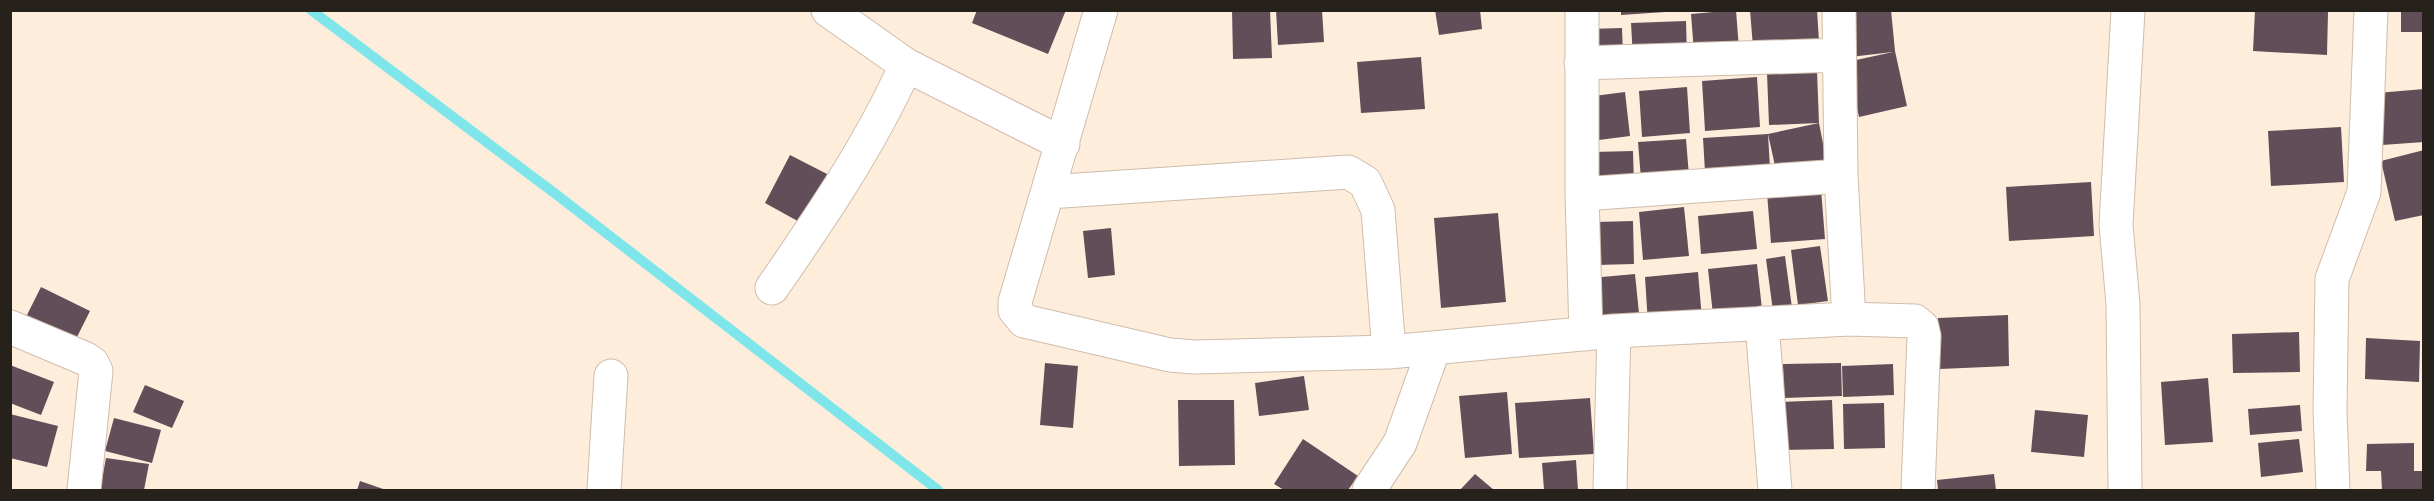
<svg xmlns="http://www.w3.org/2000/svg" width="2434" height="501" viewBox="0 0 2434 501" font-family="'Titillium Web',sans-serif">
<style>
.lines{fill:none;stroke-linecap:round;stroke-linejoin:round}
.stream{stroke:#7ee6eb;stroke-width:10}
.building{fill:#624e58}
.minor-casing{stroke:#cebdac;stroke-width:35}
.minor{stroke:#fff;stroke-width:33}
</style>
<rect width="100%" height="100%" fill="#ffeddc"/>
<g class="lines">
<!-- stream -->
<path class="stream" d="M311,10L557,195L938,490"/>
</g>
<!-- building -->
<path class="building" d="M977,10H1066L1048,54L972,23Z
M1232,10H1270L1272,58L1233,59Z
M1276,10H1322L1324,42L1278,45Z
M1435,10H1480L1482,29L1439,35Z
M1621,10H1665V12L1621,15Z
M1736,10L1739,49L1694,52L1691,14Z
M1750,10H1817L1819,41L1753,47Z
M1845,10H1891L1895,51L1907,106L1859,117L1847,62L1893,52L1850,57Z
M2255,10L2328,12L2327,55L2253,51Z
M2401,10H2424V32H2401Z
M1686,21L1687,56L1633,58L1631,23Z
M1622,28L1623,54L1589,55L1588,29Z
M1421,57L1425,109L1361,113L1357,62Z
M1817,71L1819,123L1769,125L1767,73Z
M1757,77L1760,127L1705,131L1702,81Z
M1687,87L1690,133L1642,137L1639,91Z
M2424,89V142L2382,145L2377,93Z
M1625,92L1630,136L1591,141L1586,97Z
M1819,123L1827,164L1777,175L1768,134L1770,168L1705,172L1703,138L1768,134Z
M2341,127L2344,182L2271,186L2268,131Z
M1686,139L1689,176L1641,179L1638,142Z
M2424,150V215L2395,221L2381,161Z
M1633,151L1634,185L1594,186L1593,152Z
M790,155L829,175L803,224L765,203Z
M2091,182L2094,236L2009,241L2006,187Z
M1821,189L1825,239L1771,243L1767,193Z
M1684,207L1689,256L1643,260L1639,212Z
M1753,211L1757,249L1701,254L1698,216Z
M1498,213L1506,302L1441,308L1434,218Z
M1633,221L1634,264L1596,265L1595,222Z
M1111,228L1115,275L1088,278L1083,231Z
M1820,246L1828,301L1798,305L1791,250Z
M1785,256L1792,308L1773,311L1766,259Z
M1757,264L1762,309L1713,315L1708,269Z
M1698,272L1702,319L1648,324L1645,277Z
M1635,274L1640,323L1596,328L1591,278Z
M41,287L90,311L74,343L25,319Z
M2008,315L2009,366L1940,369L1938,318Z
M2299,332L2300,372L2233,373L2232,334Z
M2366,338L2420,341L2419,382L2365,379Z
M1045,363L1078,366L1073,428L1040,425Z
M1841,363L1842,396L1784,398L1783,364Z
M1893,364L1894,395L1843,397L1842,366Z
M10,365L54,382L41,415L10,403Z
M1304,376L1309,410L1259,416L1255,383Z
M2208,378L2213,442L2165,445L2161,382Z
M145,385L184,401L172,428L133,412Z
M1507,392L1512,454L1465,458L1459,396Z
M1590,398L1594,454L1519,458L1515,403Z
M1178,400H1234L1235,465L1179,466Z
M1832,400L1834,449L1781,450L1779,402Z
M1884,403L1885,448L1844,449L1843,404Z
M2300,405L2302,431L2250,435L2248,409Z
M2035,410L2088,415L2084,457L2031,452Z
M10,414L58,426L47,467L10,458Z
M114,418L161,430L152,463L105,451Z
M1303,439L1358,476L1348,490H1284L1274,484Z
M2299,439L2303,472L2261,477L2258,443Z
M2414,443V471H2424V490H2382L2381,471H2366L2367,444Z
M106,458L149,464L144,490H100Z
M1576,460L1578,490H1544L1542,463Z
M1475,474L1494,490H1460Z
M1994,474L1996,490H1938L1937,480Z
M360,481L386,490H357Z"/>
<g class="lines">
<defs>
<path id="minor" d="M828,10L906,65L1063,144
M1101,10L1015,302V310L1024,321L1170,355L1195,357L1389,352L1614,331L1849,319L1915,321L1922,327L1924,336L1918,490
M1582,10V194L1586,334
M1839,10L1841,176L1849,319
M1581,63L1839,55
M1048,192L1348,172L1365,182L1378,210L1389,352
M1582,194L1841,176
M772,288C821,217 871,144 906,65
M1762,323L1775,490
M10,327L86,359L92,363L96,371L84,490
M604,490L611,376
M1369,490L1400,443L1434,348
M1610,490L1614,331
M2125,490L2123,304L2116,225L2128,10
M2333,490L2330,410L2332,279L2364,192L2371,10"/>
</defs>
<!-- minor casing -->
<use href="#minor" class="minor-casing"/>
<!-- minor -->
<use href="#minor" class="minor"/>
</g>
<!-- border -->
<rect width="2434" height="501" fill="none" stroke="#27211b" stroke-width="24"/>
</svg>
